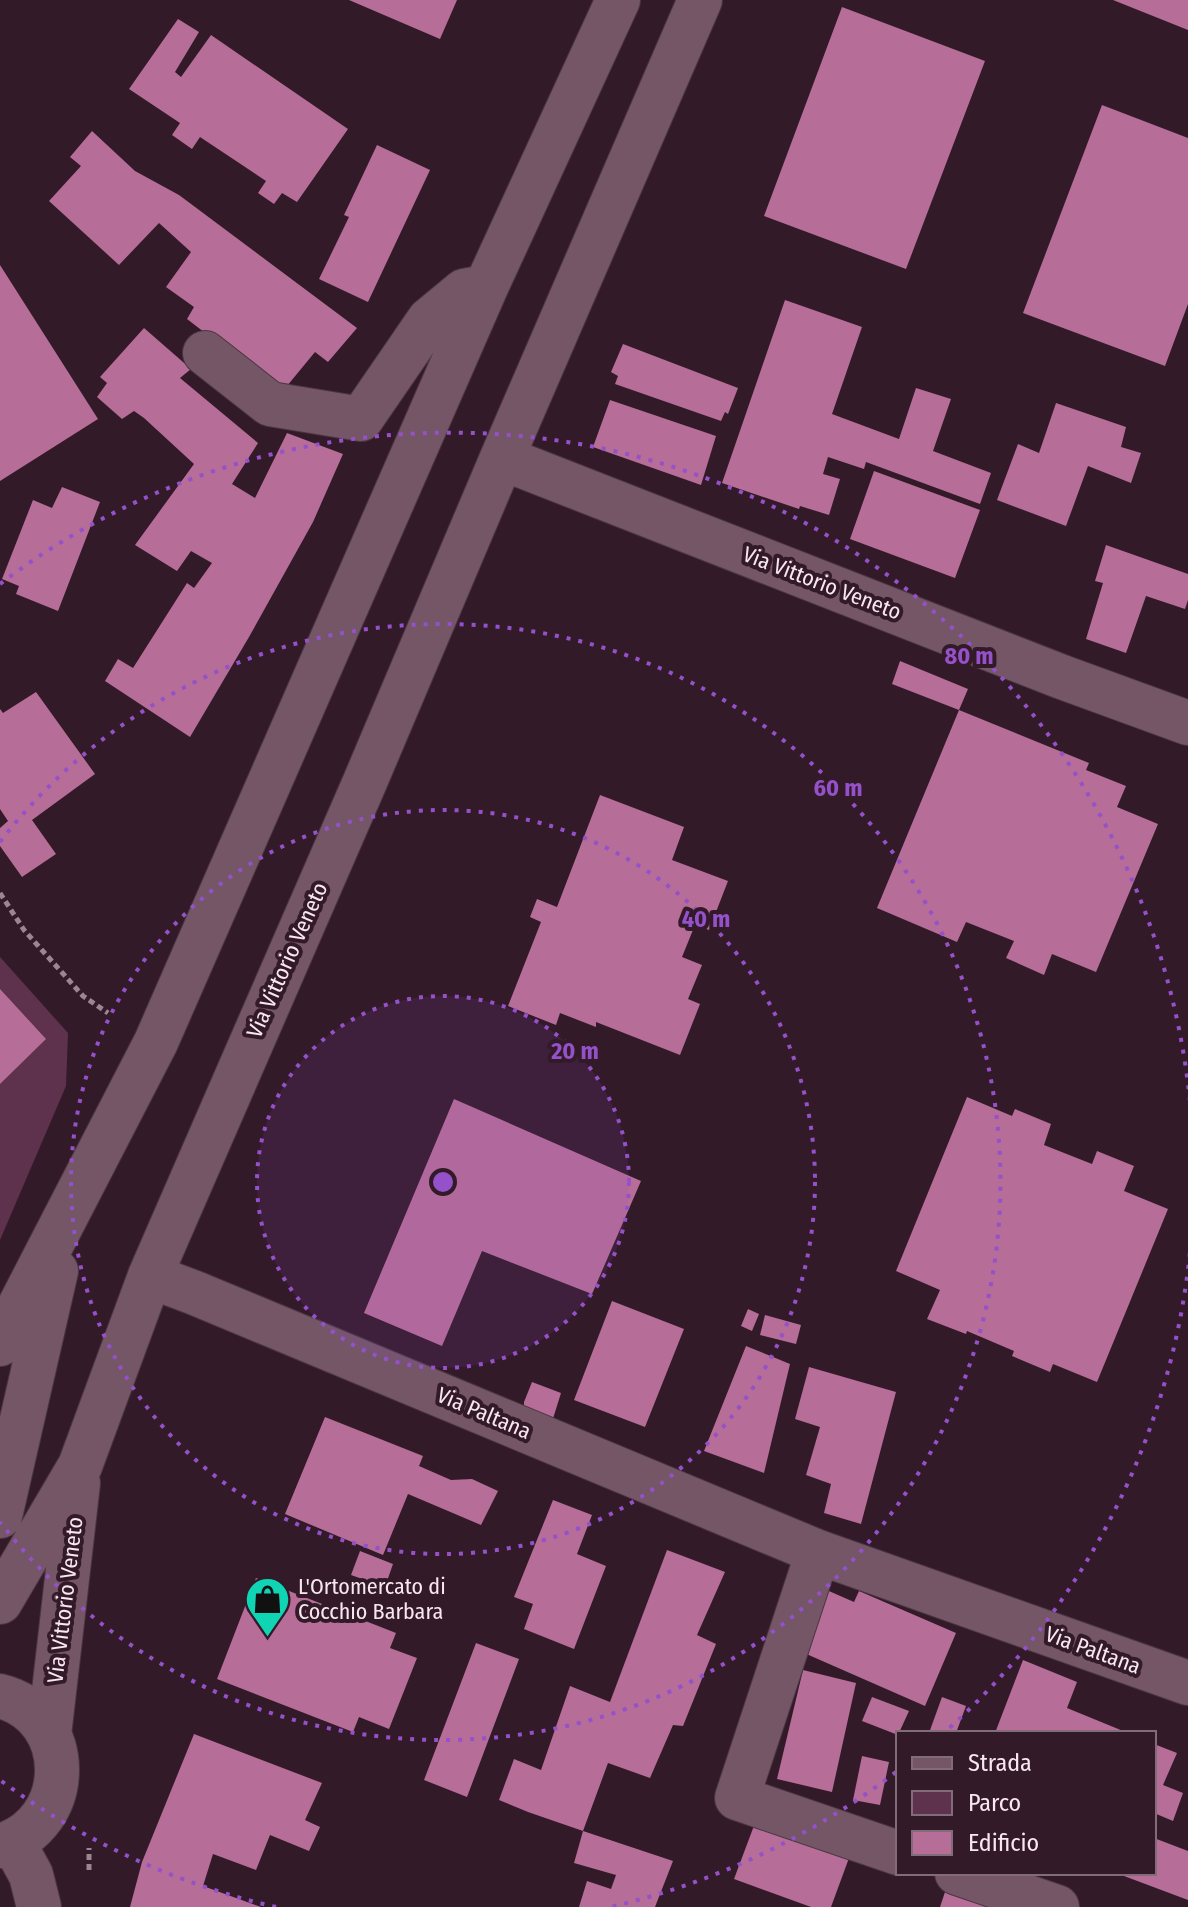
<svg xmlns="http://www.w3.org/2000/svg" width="1188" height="1907" viewBox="0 0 1188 1907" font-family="'Fira Sans Condensed',sans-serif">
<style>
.green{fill:#5e324c}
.building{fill:#b66d98}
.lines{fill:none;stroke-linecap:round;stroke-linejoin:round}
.minor-casing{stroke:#4b3642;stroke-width:46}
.path{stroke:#9b8692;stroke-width:5;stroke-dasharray:6 4;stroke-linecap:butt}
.minor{stroke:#745667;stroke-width:44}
.ring{fill:none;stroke:#9451c9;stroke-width:4;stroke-dasharray:4 8}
.labels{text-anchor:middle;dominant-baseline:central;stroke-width:8;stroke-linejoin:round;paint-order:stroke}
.street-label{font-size:22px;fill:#f9e7f0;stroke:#331a29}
.poi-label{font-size:22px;fill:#f9e7f0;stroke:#331a29;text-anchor:start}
.centre{fill:#9451c9;stroke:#331a29;stroke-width:4}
.ring-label{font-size:24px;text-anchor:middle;font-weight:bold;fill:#9451c9;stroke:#331a29;stroke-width:8;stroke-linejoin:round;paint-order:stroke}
</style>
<rect width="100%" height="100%" fill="#331a29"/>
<!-- green -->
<path class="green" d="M0,957L68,1033L66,1086L0,1240Z"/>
<!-- building -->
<path class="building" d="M349,0H457L440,39Z
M1113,0H1188V30Z
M842,7L985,61L906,269L764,216Z
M178,19L199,32L175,72L181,77L211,35L348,129L297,202L282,193L274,204L258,193L266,181L200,137L192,149L172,135L180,123L129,89Z
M1102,105L1188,138V304L1165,366L1023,313Z
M92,131L135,171L179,195L357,328L328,362L315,352L282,392L187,319L194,307L166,287L191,252L159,223L119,265L49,201L81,166L70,157Z
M377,145L430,170L368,302L319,279L349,217L344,215Z
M0,265L98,419L0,481Z
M785,300L862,327L832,414L899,439L916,388L951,399L933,451L991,473L980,504L866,462L864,469L828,457L823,474L840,479L829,515L800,506L799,509L722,483Z
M144,328L191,369L180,378L258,443L232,484L255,498L287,433L343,454L313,522L249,637L190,737L105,681L118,659L133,668L187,583L194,588L212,563L191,551L177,571L135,545L194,464L144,418L134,411L122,419L97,397L107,383L100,377Z
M623,344L738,388L728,414L725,412L721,421L615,384L618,376L611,372Z
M610,400L716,436L701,485L593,447Z
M1056,403L1126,427L1121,447L1141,453L1131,483L1088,466L1066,526L997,500L1018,444L1039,453Z
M874,471L980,510L955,578L850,539Z
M62,487L100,502L58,611L16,594L19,586L2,579L33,500L52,508Z
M1106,545L1188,574V600L1185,609L1146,596L1126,653L1086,639L1103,583L1095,581Z
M900,661L968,689L959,710L892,684Z
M36,692L95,774L32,820L56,854L22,877L0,846V828L8,821L0,809V709L3,713Z
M959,710L1089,763L1086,770L1126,786L1117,807L1158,824L1096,972L1052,954L1044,975L1006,958L1014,941L966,922L957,942L877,908Z
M600,795L684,827L672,860L728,881L709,930L695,925L682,957L702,965L688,999L700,1004L680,1055L596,1022V1027L560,1013L556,1025L508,1006L541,922L530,917L537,899L557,907Z
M0,989L46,1039L0,1084Z
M967,1097L1012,1116L1015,1109L1051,1124L1044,1145L1092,1164L1097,1151L1134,1166L1124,1191L1168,1209L1097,1382L1053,1364L1050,1372L1012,1356L1014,1351L967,1331L966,1334L927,1319L940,1290L896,1271Z
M454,1099L641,1181L592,1294L482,1251L442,1346L364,1313Z
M612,1301L684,1329L645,1427L574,1400Z
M748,1309L759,1314L752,1331L741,1326Z
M765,1315L801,1325L796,1344L760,1335Z
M746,1346L790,1364L764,1473L704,1451Z
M809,1367L896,1392L861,1524L824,1513L831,1484L806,1475L820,1427L795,1419Z
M532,1382L561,1393L551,1425L524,1412V1402Z
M325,1417L423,1456L419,1466L451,1480L472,1479L498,1491L481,1525L408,1494L383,1555L285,1514Z
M553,1500L592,1515L577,1554L606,1566L574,1649L524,1629L533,1604L514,1597Z
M667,1550L725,1572L697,1635L716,1644L683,1726L673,1725L650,1778L608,1763L583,1831L528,1812L499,1800L514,1759L541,1770L570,1686L610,1702Z
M360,1551L393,1564L385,1587L351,1575Z
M256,1578L396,1633L390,1648L417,1658L389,1729L359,1717L353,1732L217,1679Z
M822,1588L854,1602L859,1591L956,1633L925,1706L795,1649Z
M476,1643L519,1659L467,1797L424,1780Z
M1023,1660L1077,1682L1067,1708L1128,1733H995Z
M803,1670L856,1683L832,1792L777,1779Z
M872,1697L909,1711L898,1735L862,1721Z
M942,1697L966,1706L956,1733H929Z
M194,1734L322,1783L305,1820L320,1827L309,1851L270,1835L256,1870L213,1854L203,1886L261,1907H130L142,1862Z
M1154,1744L1177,1753L1163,1785L1183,1793L1173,1821L1154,1813Z
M862,1756L889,1762L880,1805L853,1800Z
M755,1823L849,1858L831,1907H811L734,1879Z
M583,1831L673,1861L655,1907H579L587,1881L611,1889L616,1875L574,1863Z
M1154,1838L1188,1851V1900L1116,1873H1154Z
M946,1889L997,1907H940Z"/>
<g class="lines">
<defs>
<path id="minor" d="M205,353L270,404L361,419L429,320L464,291L486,287
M502,458L1062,677L1188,723
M150,1276L195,1293L818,1552L1188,1683
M0,1344L156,1042L486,287L618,0
M0,1516L56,1271
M818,1552L737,1798L898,1853
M0,1602L80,1466L150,1276L364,784L502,458L700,0
M0,1696C76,1715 76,1824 0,1846
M49,1735L78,1483
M13,1842L31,1875L39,1907
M957,1873L1057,1907"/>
</defs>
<!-- minor casing -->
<use href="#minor" class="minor-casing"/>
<!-- path -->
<path class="path" d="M0,893L24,930L83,996L108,1013
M89,1870V1848"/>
<!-- minor -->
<use href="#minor" class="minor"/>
</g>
<!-- distance rings -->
<circle cx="443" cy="1182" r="186" fill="#9451c9" fill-opacity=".12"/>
<g class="ring">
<circle cx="443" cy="1182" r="186"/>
<circle cx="443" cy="1182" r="372"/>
<path d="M0 842A558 558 0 1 1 0 1522"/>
<path d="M896 1772A744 744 0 0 1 610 1907M276 1907A744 744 0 0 1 0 1780M0 584A744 744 0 0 1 946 1731"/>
</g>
<!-- icons -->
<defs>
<symbol id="shop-pin" viewBox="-11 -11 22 30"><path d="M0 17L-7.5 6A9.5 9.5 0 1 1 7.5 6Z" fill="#0fd5b4" stroke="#331a29"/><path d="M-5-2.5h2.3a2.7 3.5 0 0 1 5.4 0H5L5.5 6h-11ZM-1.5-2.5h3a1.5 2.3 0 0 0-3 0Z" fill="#111"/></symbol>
</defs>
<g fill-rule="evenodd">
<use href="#shop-pin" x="242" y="1574" width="51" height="69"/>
</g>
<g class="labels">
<!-- street labels -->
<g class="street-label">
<text transform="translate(822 583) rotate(21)">Via Vittorio Veneto</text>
<text transform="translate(287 960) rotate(-66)">Via Vittorio Veneto</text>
<text transform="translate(484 1413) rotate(23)">Via Paltana</text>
<text transform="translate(65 1600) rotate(-83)">Via Vittorio Veneto</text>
<text transform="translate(1093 1650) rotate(20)">Via Paltana</text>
</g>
<!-- poi labels -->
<g class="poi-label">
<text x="298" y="1586">L'Ortomercato di<tspan x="298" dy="25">Cocchio Barbara</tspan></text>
</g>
</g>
<circle cx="443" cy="1182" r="12" class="centre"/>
<g class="ring-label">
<text x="969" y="664">80 m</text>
<text x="838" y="796">60 m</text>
<text x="706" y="927">40 m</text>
<text x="575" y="1059">20 m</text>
</g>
<!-- legend -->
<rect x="896" y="1731" width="260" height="144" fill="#331a29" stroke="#826c79" stroke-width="2"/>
<rect x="912" y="1757" width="40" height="12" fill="#745667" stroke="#826c79" stroke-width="2"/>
<text x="968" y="1771" font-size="24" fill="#f9e7f0">Strada</text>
<rect x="912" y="1791" width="40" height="24" fill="#5e324c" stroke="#826c79" stroke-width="2"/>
<text x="968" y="1811" font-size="24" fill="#f9e7f0">Parco</text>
<rect x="912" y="1831" width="40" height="24" fill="#b66d98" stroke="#826c79" stroke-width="2"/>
<text x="968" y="1851" font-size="24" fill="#f9e7f0">Edificio</text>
</svg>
